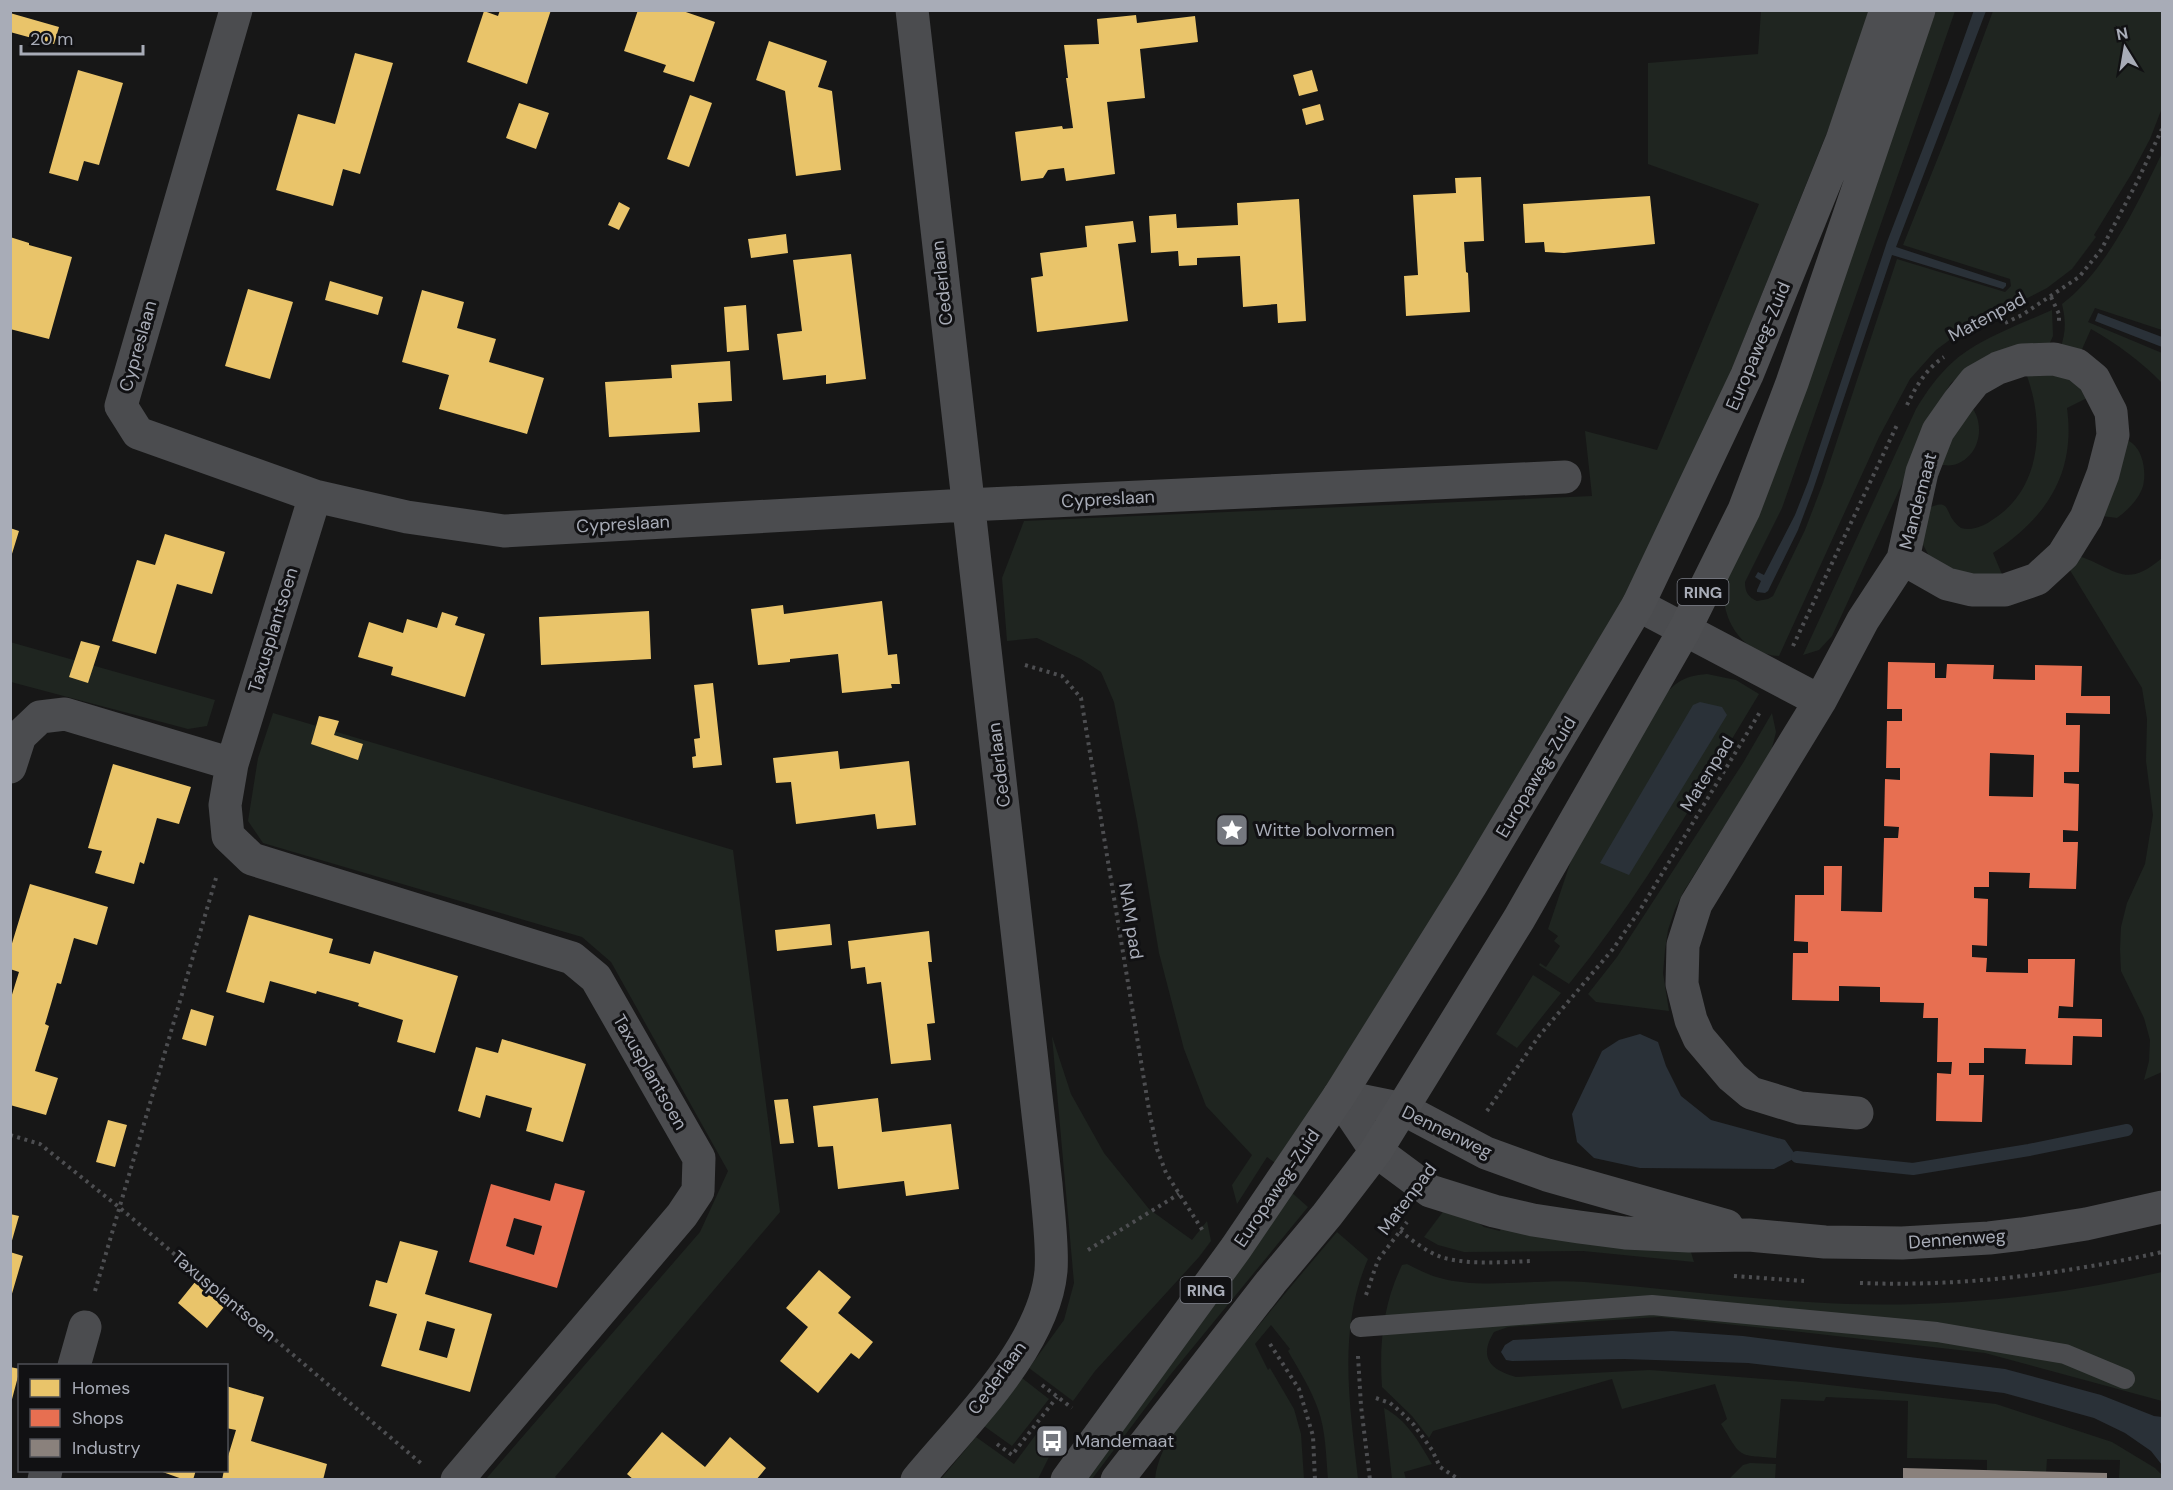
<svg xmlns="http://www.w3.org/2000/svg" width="2173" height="1490" viewBox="0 0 2173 1490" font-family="'DM Sans',sans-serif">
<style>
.green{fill:#1f2520}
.water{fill:#2a3138}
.homes{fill:#e9c46a;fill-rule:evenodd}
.shops{fill:#e76f51;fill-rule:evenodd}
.industry{fill:#8a817c}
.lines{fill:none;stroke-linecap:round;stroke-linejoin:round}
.stream{stroke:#2a3138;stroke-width:12}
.path{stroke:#4d4e51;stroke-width:4;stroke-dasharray:3 4.5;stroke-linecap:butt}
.service{stroke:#4b4c4f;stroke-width:20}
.minor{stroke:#4b4c4f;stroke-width:33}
.tertiary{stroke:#4b4c4f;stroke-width:33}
.primary{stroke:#4d4e51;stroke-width:33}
.labels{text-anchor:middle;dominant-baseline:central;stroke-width:6;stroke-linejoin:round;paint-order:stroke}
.shield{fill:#111113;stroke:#7b7e86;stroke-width:1.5}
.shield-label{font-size:16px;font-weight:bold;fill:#a8acb7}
.street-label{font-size:18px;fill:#a8acb7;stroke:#111113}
.poi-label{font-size:18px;fill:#a8acb7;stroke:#111113;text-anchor:start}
</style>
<rect width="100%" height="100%" fill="#171717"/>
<!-- green -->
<path class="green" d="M1761,11H1871L1836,110L1707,431L1579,689L1278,1165L1267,1157L1237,1204L1232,1185L1252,1155L1206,1106L1184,1049L1159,953L1137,821L1114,702L1101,672L1081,659L1037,638L1007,641L1002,578L1024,521L1592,496L1585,431L1657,450L1759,204L1648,164V63L1758,54Z
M1936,11H1955L1782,508L1745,582C1745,592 1748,597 1757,601L1768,599L1773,596L1805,530L1823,483L1897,259L2005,292L2011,286L2010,279L1903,245L1947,135L1993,11H2162V108L2150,139L2132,173L2094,235L2096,237L2072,269L2047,288L1959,333L1936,350L1910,379L1879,437L1779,656C1742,654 1720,619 1724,584Z
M2162,153V330L2095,308L2088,322L2162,353V383C2142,362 2116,343 2091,329L2079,356L2060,349C2066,333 2066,321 2062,304C2106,271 2138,203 2162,153Z
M2052,310L2053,336L2048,347L1965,371L1951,383L1932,414L1903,482L1832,636L1819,650L1803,655L1916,409C1927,391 1938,375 1954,361C1979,339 2021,324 2052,310Z
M2032,368L2078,382L2091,396L2067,408C2076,474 2046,518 1993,553L2004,579L1958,573L1929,556L1920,539L1923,511C1955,494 1941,514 1961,528C1974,531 1984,526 1995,518C2043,486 2045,420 2025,371Z
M1971,406C1986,425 1980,458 1953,465C1949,466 1943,465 1939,465L1947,445Z
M2124,439C2127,441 2130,441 2132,443C2144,452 2147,476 2142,489C2137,501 2128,510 2117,518L2102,516Z
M2078,556C2115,567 2124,591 2162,558V1072L2144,1080L2149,1061L2150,1040L2144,1018L2121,971L2120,949L2121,927L2127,903L2145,864L2153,815L2146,761L2147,719L2142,688L2068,567Z
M10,642L215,700L207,726L188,729L11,682Z
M1707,674L1736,680L1759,694C1699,793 1642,894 1569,984L1539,965L1540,963L1546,967L1560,946L1554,941L1558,936L1548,929L1580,834L1659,701C1675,683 1682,676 1707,674Z
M273,713L733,850L780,1212L555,1477L558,1479H486L700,1232L728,1171L611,962L582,937L263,843L248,821L258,758Z
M1772,713L1776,732L1771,752L1684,891L1675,909L1668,930L1665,950L1663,973L1669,1011L1596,1002L1588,994L1617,957L1743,763Z
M1533,975L1561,993L1517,1048L1496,1034Z
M1052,1036L1071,1094L1104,1153L1149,1209L1192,1240L1207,1221L1211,1241L1199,1257L1095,1371L1073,1401L1029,1368L1064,1320L1074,1283Z
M1290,1191L1308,1207L1171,1374L1092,1479L1081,1480Z
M1445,1209L1470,1217L1484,1227L1500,1231L1501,1227L1690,1249L1694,1262L1583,1251L1464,1252L1438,1245L1424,1237Z
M1337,1232L1368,1259C1337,1330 1350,1406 1358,1479H1328C1326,1457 1326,1431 1318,1409C1311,1389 1299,1370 1288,1351L1290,1349L1271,1325L1255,1344L1268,1370L1270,1368L1294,1409L1301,1434L1304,1479L1155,1480C1158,1441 1194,1408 1216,1378C1255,1329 1296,1280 1337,1232Z
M1407,1264C1417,1269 1428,1275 1440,1278C1482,1290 1540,1278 1585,1282C1672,1289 1759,1301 1847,1304C1953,1307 2060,1296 2162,1272V1401L1985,1353L1801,1332L1659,1317L1508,1327L1494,1332C1478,1358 1491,1370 1516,1377L1650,1370L1803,1382L1996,1404L2112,1442L2155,1468L2162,1475V1479H2119L2120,1460L2047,1459L2046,1474L1987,1471V1460L1907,1458L1908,1401L1826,1397L1824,1401L1781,1399L1776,1458C1736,1455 1742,1458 1721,1424L1727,1419L1715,1384L1622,1409L1612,1379L1433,1431L1429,1438L1412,1416L1382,1387C1379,1344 1383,1304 1402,1265Z
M1022,1378L1049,1399L1012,1446L984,1426Z
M1384,1408C1407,1420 1419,1442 1432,1464L1404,1472L1406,1479H1392Z
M1040,1429L1047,1435L1043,1440L1052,1447L1049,1451L1051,1453L1038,1479L940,1480L976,1437L1014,1464Z
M1750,1463L1776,1464L1775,1479H1729L1743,1465Z"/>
<!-- water -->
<path class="water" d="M1974,10L1986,11L1896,247L2006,283V286L2003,289L1892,255L1813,490L1798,530L1768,591L1765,593L1757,592V590L1761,581L1755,577L1758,572L1764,575L1795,515L1808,482L1887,242L1948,83Z
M2098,313L2162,337V347L2095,321Z
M1700,702L1722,707L1727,715L1629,875L1600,863L1693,705Z
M1640,1034L1658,1042L1666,1066L1681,1096L1711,1120L1785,1140L1797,1157L1774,1169L1640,1168L1594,1158L1577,1142L1572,1114L1602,1051L1619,1040Z
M1672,1331L1743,1336L2005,1369L2101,1395L2154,1416L2162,1417V1465L2151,1451L2125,1433L2094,1418L2004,1393L1748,1363L1624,1359L1512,1361L1506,1360L1501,1352L1505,1345L1513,1340Z"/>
<!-- homes -->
<path class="homes" d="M500,10H551L527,84L467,62L484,11L498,16Z
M638,10H680L715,22L694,82L663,72L666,65L624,51Z
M10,13L59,27L54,44L10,32Z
M1136,15L1137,23L1195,16L1198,42L1140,49L1145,98L1107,102L1115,174L1066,181L1064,168L1048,170L1043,178L1021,181L1015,132L1062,126L1063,129L1073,128L1066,78H1068L1064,45L1099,44L1097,19Z
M769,41L827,61L818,87L832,91L841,170L796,176L785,91L756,80Z
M355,53L393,63L360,174L343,169L333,206L276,190L298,114L335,124Z
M78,70L123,83L99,165L84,161L78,181L49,173Z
M1312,70L1318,91L1299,96L1293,75Z
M690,95L712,103L689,167L667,159Z
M519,103L549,113L536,149L506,138Z
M1320,104L1324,120L1306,125L1302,109Z
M1481,177L1484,241L1464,242L1466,272L1468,273L1470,312L1406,316L1404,276L1418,275L1413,195L1456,193L1455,178Z
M1650,196L1655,244L1564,253L1545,252L1544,242L1525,243L1523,204Z
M1299,199L1306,321L1278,323L1277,304L1243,307L1240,256L1197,258V265L1179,266L1178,251L1151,253L1149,216L1176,214L1177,228L1238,225L1237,203Z
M619,202L630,208L619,230L608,225Z
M1133,221L1136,242L1118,244L1128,321L1037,332L1031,278L1043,276L1040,253L1087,247L1085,226Z
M786,234L788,253L751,258L748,239Z
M10,237L29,243V245L72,257L49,339L10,329Z
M851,254L866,379L826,384V375L783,380L777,334L802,331L793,260Z
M330,281L383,297L378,315L325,300Z
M248,289L293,302L270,379L225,366Z
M422,290L464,302L457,328L496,339L489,362L544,378L527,434L439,409L449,375L402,362Z
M746,305L749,350L727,352L724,307Z
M730,361L732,401L698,403L700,432L609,437L605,382L672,378L671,365Z
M10,528L19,531L11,557H10Z
M165,534L225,552L212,594L177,584L156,654L112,641L137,560L155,565Z
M882,601L888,655L897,654L900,684H891L892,688L842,693L838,654L790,659V662L758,665L751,609L783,605L784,614Z
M649,611L651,659L541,665L539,617Z
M442,612L458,617L455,625L485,634L465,697L391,675L393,667L358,657L369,622L403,633L407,619L437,628Z
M81,641L100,646L88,683L69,677Z
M713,683L722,765L693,768L692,757L696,756L694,739L700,738L694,685Z
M319,716L339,721L334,735L363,744L358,760L311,744Z
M838,751L840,769L909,761L916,825L877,829L875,814L796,824L791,782L776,783L773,758Z
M113,764L191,787L179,824L157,818L144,864L140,862L134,884L95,873L102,851L88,848Z
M30,884L108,907L97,945L74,938L61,984L57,983L51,1004L45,1024L49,1026L35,1071L58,1078L46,1115L10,1105V1001L19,972L10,969V950Z
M249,915L333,939L329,953L370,964L374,951L458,976L435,1053L397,1042L403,1020L358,1006L359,1003L317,991L316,994L270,981L264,1003L226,992Z
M830,924L832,945L777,951L775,930Z
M929,931L932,962H928L935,1023L927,1024L931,1060L891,1064L881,982L867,984L865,967L851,969L848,941Z
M191,1009L214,1016L206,1046L182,1039Z
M502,1039L586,1064L563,1142L526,1131L532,1108L486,1095L480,1118L458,1111L476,1047L498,1053Z
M878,1098L882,1132L951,1124L959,1189L906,1196L904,1181L838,1189L833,1146L818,1147L813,1106Z
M788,1099L794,1143L780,1144L774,1100Z
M108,1120L127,1125L115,1167L96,1162Z
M10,1214L19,1216L11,1244H10Z
M400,1241L438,1251L425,1294L492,1314L470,1392L381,1366L397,1314L369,1306L376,1280L387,1283ZM427,1321L455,1329L447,1358L419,1350Z
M10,1252L23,1256L11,1297L10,1296Z
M819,1270L851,1297L838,1313L873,1342L859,1359L851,1353L818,1393L780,1361L808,1327L786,1308Z
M195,1282L224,1307L207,1328L178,1303Z
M10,1367L20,1369L11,1403H10Z
M226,1386L264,1397L251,1441L327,1464L323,1480L265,1478V1480H222L224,1470H226V1463L236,1430L226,1428Z
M662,1432L705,1467L730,1437L766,1468L756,1480H634L627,1474Z
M157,1470H196L193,1480H185Z"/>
<!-- shops -->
<path class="shops" d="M1888,662L1935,663V678H1946L1947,664L1994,665L1993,679L2035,680V665L2082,666L2081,696H2110V714L2066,713V725H2080L2079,772H2064V783L2079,784L2078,831L2063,830V842H2078L2076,889L2029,888L2030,873L1989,872V887H1974V898L1988,899L1987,946L1972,945V957L1987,958L1986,972L2028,973V959H2075L2073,1007L2059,1006L2058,1018L2102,1019V1037L2073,1036L2072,1065L2025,1064L2026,1049L1984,1048V1063H1969V1075H1984L1982,1122L1936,1121L1937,1073L1951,1074L1952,1062H1937L1938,1018H1923L1924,1003L1880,1002V987L1839,986V1001L1792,1000L1793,953H1808V942L1794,941L1795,895H1824V866H1842L1841,911L1882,912L1884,838H1898L1899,827L1884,826L1885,779L1900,780V768H1886L1887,721H1902V709H1887ZM1990,753L2034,755L2033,797L1989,796Z
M555,1183L585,1191L557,1288L469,1262L491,1184L550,1201ZM514,1218L542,1226L534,1255L506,1246Z"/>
<!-- industry -->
<path class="industry" d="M1903,1468L2107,1473V1480H1903Z"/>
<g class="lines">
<!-- stream -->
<path class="stream" d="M1797,1157L1913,1169L2029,1150L2127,1130"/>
<!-- path -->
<path class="path" d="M2051,297L2059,314V323
M2005,323L2022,315L2079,277L2101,250L2137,182L2162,129
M1907,405C1916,386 1927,368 1944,357
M1793,646L1897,425
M1025,665L1062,676L1081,698L1149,1110L1157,1149L1166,1173L1203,1231
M1487,1111L1539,1036L1613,949L1640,910L1760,712
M10,1135L40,1144L120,1208L423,1465
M1400,1231C1413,1241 1428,1253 1444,1258C1472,1265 1503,1262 1532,1261
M1088,1250L1179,1194
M1734,1276L1804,1281
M1860,1283C1961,1287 2064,1274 2162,1252
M95,1291L216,878
M1366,1295L1378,1260L1407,1222
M1270,1344L1299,1389L1313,1436L1315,1480
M1358,1356L1361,1406L1370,1480
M1042,1385L1072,1408
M1376,1398L1390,1403L1402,1413L1414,1425L1432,1450L1440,1467L1460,1480
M997,1444L1012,1455L1057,1397"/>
<!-- service -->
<path class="service" d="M1360,1327L1652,1305L1937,1332L2065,1354L2125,1379"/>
<!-- minor -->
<path class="minor" d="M236,10L121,406L138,433L315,496L407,517L504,531L967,505L1565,477
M912,10C955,402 1002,793 1046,1184C1048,1210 1053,1246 1051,1271C1044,1347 964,1423 917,1480
M315,496L232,764L225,805L228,836L252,859L572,958L596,978L699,1158L698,1191L682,1215L457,1480
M1638,605L1820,701
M10,767L20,736L40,717L65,714L232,764
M1857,1113L1800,1108L1751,1093L1732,1077L1699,1038L1691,1020L1682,984L1683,945L1696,904L1820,701L1863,620L1903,559L1922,472L1938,431L1959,401L1975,381L1998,368L2022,360L2054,359L2077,365L2094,379L2111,412L2113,435L2103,474L2086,518L2063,555L2037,579L2005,590H1972L1947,584L1903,559
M74,1366L85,1327
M44,1480L46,1470"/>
<!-- tertiary -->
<path class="tertiary" d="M1339,1096L1376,1151L1430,1191L1494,1211L1533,1220L1579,1227L1625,1233L1689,1236L1749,1235L1825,1242L1902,1243L1989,1238L2022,1234L2086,1224L2162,1207
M1339,1096L1403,1109L1486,1153L1547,1175L1727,1226"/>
<!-- primary -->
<path class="primary" d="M1067,1480L1236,1248L1339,1096L1471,885L1638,605L1747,375L1842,140L1886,10
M1117,1480L1271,1282L1327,1215L1376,1151L1519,919L1685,629L1744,510L1792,383L1919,10"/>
</g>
<!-- icons -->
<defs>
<symbol id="sight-square" viewBox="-11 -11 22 22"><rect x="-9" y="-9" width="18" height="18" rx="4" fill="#75787f" stroke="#111113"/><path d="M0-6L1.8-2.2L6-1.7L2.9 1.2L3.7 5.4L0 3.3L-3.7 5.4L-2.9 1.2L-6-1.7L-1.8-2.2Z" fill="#fff"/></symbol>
<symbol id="bus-square" viewBox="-11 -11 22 22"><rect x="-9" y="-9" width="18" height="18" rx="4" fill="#75787f" stroke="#111113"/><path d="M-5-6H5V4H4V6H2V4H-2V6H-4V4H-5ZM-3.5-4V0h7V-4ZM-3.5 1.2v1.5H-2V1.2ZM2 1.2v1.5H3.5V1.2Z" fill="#fff"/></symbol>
</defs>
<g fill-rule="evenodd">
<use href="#sight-square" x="1213" y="811" width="38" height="38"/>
<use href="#bus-square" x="1033" y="1422" width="38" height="38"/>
</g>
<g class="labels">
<!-- shield labels -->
<g class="shield">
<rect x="1677.5" y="579" width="51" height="26" rx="4.5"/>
<rect x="1180.5" y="1277" width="51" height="26" rx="4.5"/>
</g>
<g class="shield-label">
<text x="1703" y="592">RING</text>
<text x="1206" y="1290">RING</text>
</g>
<!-- street labels -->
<g class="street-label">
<text transform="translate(942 283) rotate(-96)">Cederlaan</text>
<text transform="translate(1987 317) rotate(-28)">Matenpad</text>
<text transform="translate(138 346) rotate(-74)">Cypreslaan</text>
<text transform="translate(1758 346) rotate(-67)">Europaweg-Zuid</text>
<text transform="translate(1108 499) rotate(-3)">Cypreslaan</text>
<text transform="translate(1918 501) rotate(-75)">Mandemaat</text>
<text transform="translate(623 524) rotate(-3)">Cypreslaan</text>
<text transform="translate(273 630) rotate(-73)">Taxusplantsoen</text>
<text transform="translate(999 765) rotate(-97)">Cederlaan</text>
<text transform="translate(1707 774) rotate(-58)">Matenpad</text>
<text transform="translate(1536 777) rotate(-59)">Europaweg-Zuid</text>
<text transform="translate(1131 921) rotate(81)">NAM pad</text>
<text transform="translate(650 1072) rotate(60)">Taxusplantsoen</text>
<text transform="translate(1447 1132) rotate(26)">Dennenweg</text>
<text transform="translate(1277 1188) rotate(-56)">Europaweg-Zuid</text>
<text transform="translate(1407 1199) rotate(-53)">Matenpad</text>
<text transform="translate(1957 1239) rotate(-4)">Dennenweg</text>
<text transform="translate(224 1296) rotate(40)">Taxusplantsoen</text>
<text transform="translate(997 1378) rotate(-54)">Cederlaan</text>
</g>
<!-- poi labels -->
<g class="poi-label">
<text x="1255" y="830">Witte bolvormen</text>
<text x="1075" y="1441">Mandemaat</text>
</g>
</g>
<!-- border -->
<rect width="2173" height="1490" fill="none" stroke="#a8acb7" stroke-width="24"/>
<!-- legend -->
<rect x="18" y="1364" width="210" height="108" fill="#111113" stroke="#4d4f55" stroke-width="1.5"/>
<rect x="30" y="1379" width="30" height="18" fill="#e9c46a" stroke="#4d4f55" stroke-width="1.5"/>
<text x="72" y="1394" font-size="18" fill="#a8acb7">Homes</text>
<rect x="30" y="1409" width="30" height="18" fill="#e76f51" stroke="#4d4f55" stroke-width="1.5"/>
<text x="72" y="1424" font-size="18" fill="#a8acb7">Shops</text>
<rect x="30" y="1439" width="30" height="18" fill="#8a817c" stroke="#4d4f55" stroke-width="1.5"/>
<text x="72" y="1454" font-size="18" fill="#a8acb7">Industry</text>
<!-- north arrow -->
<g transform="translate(2125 48) rotate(349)" stroke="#111113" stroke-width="4.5" paint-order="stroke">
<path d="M0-4.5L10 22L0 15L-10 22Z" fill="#a8acb7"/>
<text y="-9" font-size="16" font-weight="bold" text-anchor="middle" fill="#a8acb7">N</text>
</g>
<!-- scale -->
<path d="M21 45v9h122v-9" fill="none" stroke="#a8acb7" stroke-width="3"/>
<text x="30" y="45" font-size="18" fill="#a8acb7" stroke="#111113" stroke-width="4.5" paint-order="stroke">20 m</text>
</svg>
